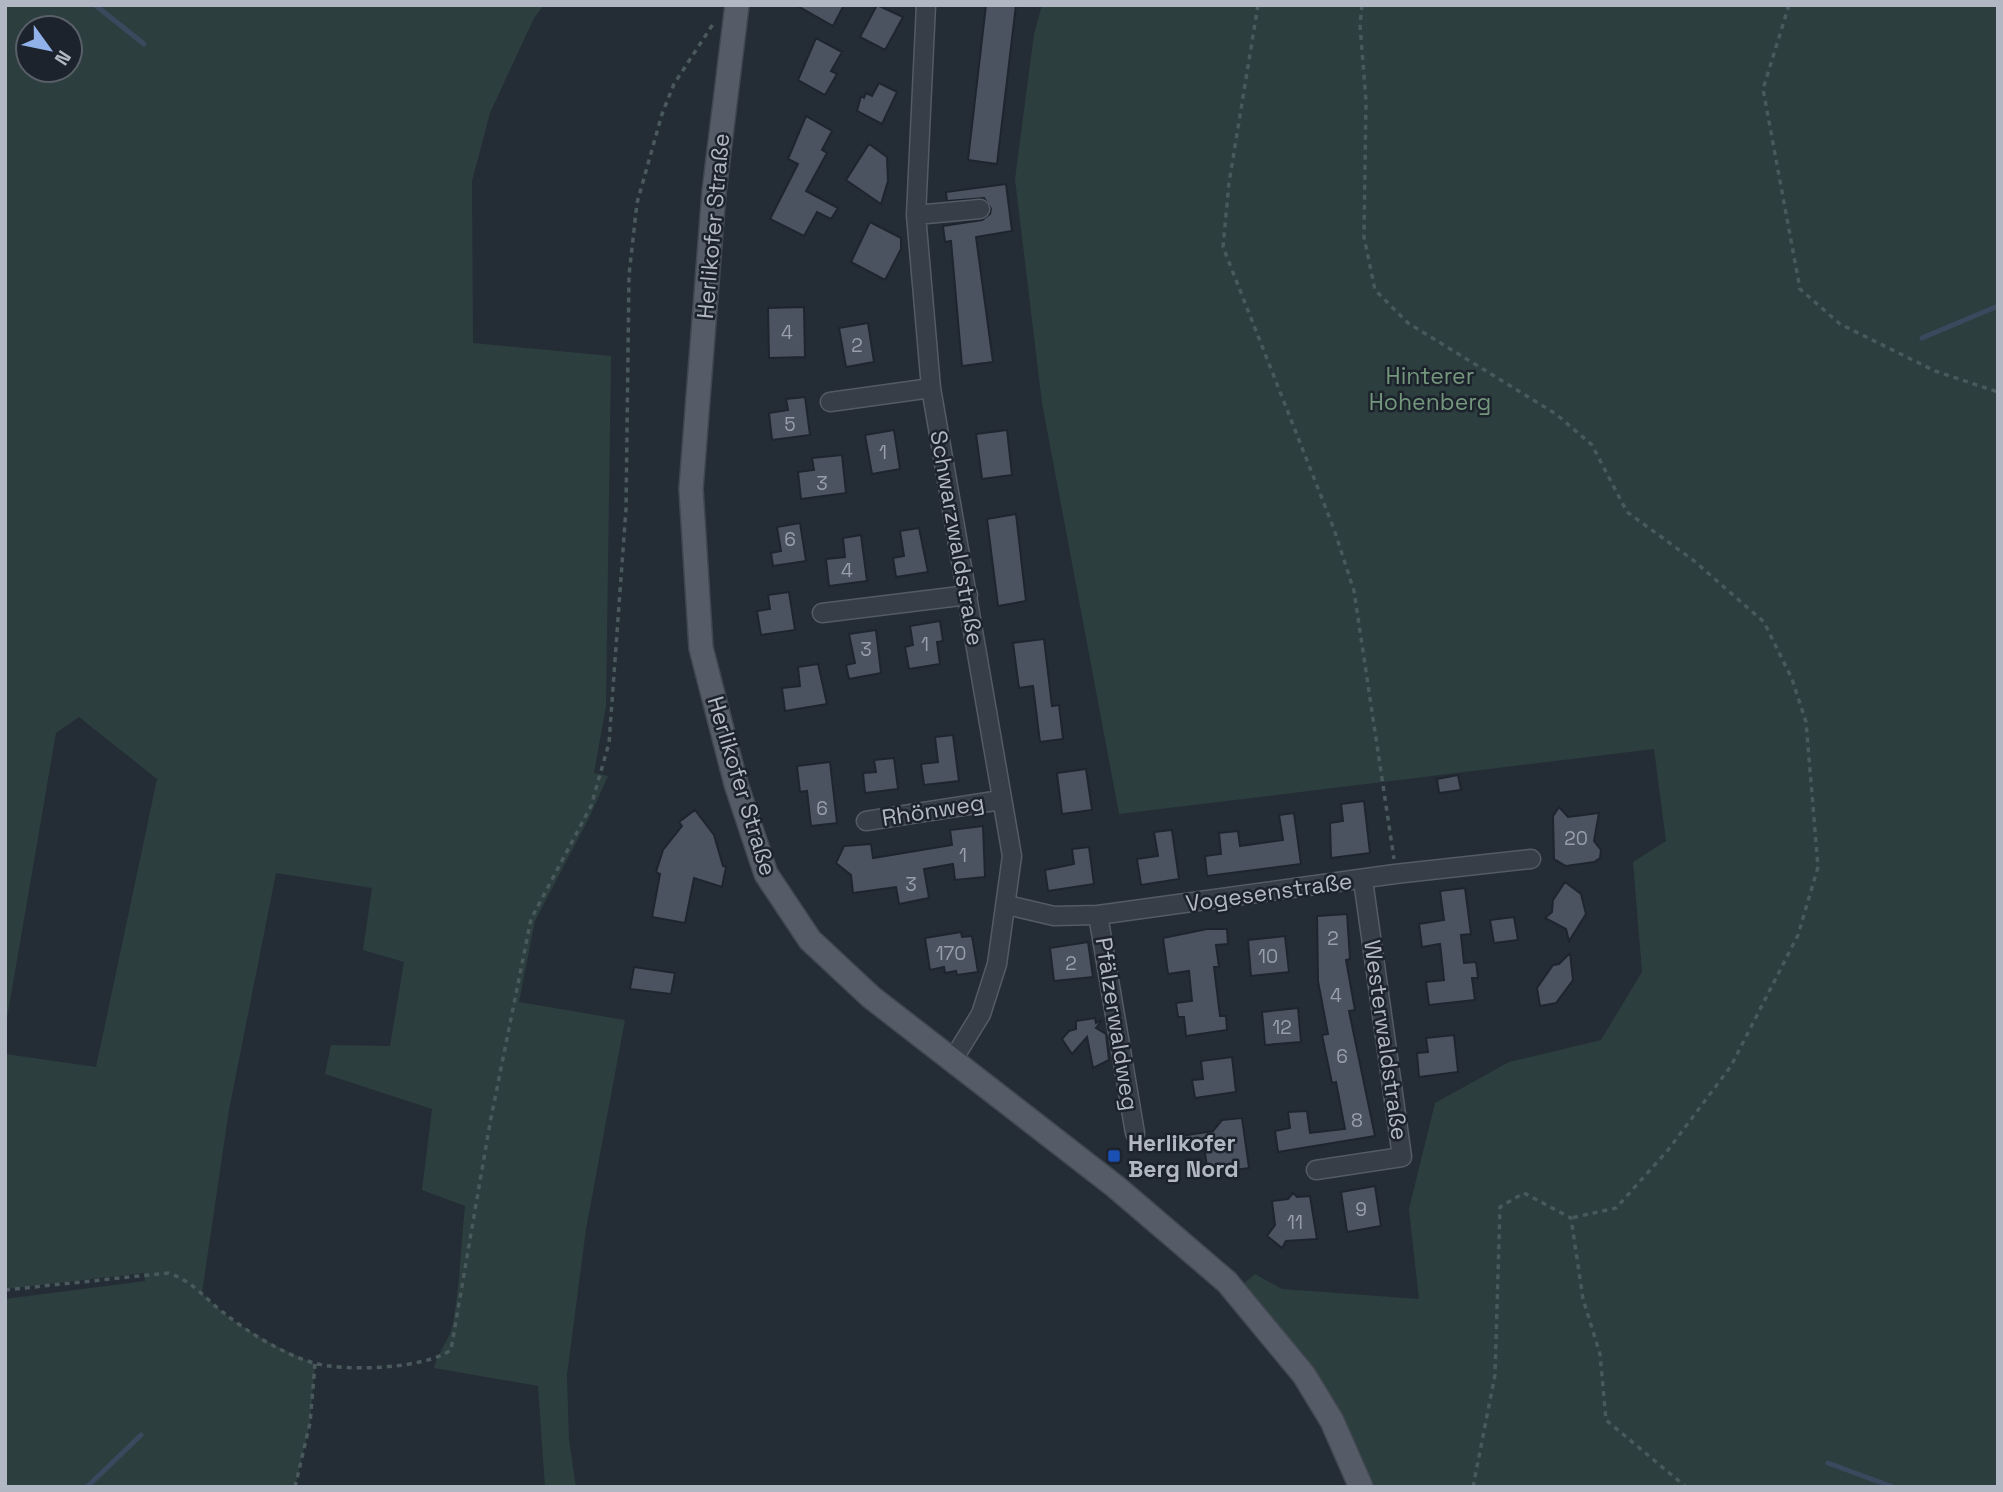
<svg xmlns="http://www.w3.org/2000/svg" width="2003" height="1492" viewBox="0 0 2003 1492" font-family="'Space Grotesk',sans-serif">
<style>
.green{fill:#2d3e3e;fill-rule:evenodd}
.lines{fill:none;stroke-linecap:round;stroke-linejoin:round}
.stream{stroke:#3b495e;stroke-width:5}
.building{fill:#4b5360;stroke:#1f252e;stroke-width:2}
.minor-casing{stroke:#555b65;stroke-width:21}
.major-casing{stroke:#404750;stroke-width:26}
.path{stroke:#4a595c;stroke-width:3.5;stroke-dasharray:5 5;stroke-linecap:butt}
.minor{stroke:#373e47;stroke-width:18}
.major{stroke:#555c67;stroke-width:23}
.transit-dot{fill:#1a4fb4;stroke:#1d232c;stroke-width:2.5}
.labels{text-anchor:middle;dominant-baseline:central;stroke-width:5;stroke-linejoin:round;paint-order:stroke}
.number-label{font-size:19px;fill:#989faa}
.street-label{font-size:23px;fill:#b2b8c3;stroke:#1d232c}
.park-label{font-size:23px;fill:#73967c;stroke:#1d232c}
.poi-label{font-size:23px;font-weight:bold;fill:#b2b8c3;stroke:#1d232c;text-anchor:start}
</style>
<rect width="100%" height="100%" fill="#242c36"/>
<!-- green -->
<path class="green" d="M5,5H544L534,18L490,113L472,181L473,343L611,356L606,706L594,773L608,776L590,816L535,921L519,1002L625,1020L586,1229L567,1375L569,1440L576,1487H545L538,1386L434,1368C438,1351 450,1340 453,1323C460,1284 461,1244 465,1206L422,1190L432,1109L325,1074L331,1045L390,1046L404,962L363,950L372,888L276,873L229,1110L202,1293C234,1327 273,1345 315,1364L310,1423L295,1487H5V1299L145,1281L144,1273L5,1289V1054L96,1067L157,779L79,717L56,733L5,1030ZM70,28V70H28V28Z
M1042,5H1998V1487H1373C1340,1406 1303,1349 1243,1284L1255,1274L1282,1289L1419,1299L1409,1209L1435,1103L1509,1062L1601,1040L1642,972L1633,862L1666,841L1654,749L1119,814L1042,403L1015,179L1034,34Z"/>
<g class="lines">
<!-- stream -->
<path class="stream" d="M95,5L144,44
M1922,338L1998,306
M1828,1463L1893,1487
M87,1487L141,1435"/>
</g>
<!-- building -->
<path class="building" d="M796,5H844L833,26Z
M877,5L903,17L885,50L860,37Z
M986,5H1016L997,164L968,160Z
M816,38L842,52L831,71L837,74L825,95L798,80Z
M879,83L897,92L882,124L857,111L861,96L864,98L866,93L872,96Z
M806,116L832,131L822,150L827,153L806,191L838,208L831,219L817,212L804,236L770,219L798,164L788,159Z
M869,144L887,157L888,181L881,204L846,180Z
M1006,184L1012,231L976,237L993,362L962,366L951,241L945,242L943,226L982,220L990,214L991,209L984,198L947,201L946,192Z
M870,222L901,238V249L885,280L851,262Z
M804,307L805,357L769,358L768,308Z
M868,323L874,362L846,367L839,328Z
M805,397L810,435L772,440L769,413L788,410L786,399Z
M894,430L900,469L872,474L865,435Z
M1007,430L1012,475L982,479L976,434Z
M842,455L846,493L801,499L798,472L814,470L812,458Z
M1016,514L1026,601L998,606L987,519Z
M800,523L806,561L773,566L771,553L781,551L777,527Z
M919,528L928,572L896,577L893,558L904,556L900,531Z
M861,535L867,581L829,586L826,559L845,557L843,538Z
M789,592L795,630L761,635L757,611L770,609L768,595Z
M940,621L943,641L937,642L940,664L909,669L905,647L913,645L910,626Z
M876,630L881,673L849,679L846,665L855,663L849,634Z
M1044,639L1052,706L1059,705L1063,739L1040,742L1033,686L1019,688L1013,643Z
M818,664L827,704L785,711L782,688L800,686L798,667Z
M953,735L959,781L924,785L921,764L938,762L935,737Z
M894,758L898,789L865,793L863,773L876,772L874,760Z
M830,762L837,823L811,826L807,791L800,792L797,766Z
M1086,769L1092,810L1062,814L1057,773Z
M1458,775L1461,790L1439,793L1437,779Z
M1364,801L1370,853L1331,858L1330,823L1343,821L1341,804Z
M1559,807L1568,817L1599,813L1594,841L1601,850L1600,858L1594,862L1566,866L1554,859L1553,816Z
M695,810L714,835L723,866L726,867L722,887L694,878L685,923L652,917L660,874L656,872L663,850L682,826L679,822Z
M1294,813L1301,864L1207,876L1205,856L1221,854L1219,833L1238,831L1240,846L1283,840L1279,815Z
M983,826L985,877L955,880L953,864L924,869L929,898L899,904L896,887L853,893L851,875L836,863L844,846L871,844L873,858L952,845L950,830Z
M1172,830L1179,879L1141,885L1137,859L1158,856L1154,832Z
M1089,847L1094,884L1048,891L1045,870L1074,864L1072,849Z
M1565,882L1581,894L1586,914L1569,941L1566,929L1545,918L1552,912L1553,900Z
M1465,888L1471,934L1461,935L1464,963L1476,962L1478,978H1472L1475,1000L1429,1005L1426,982L1444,980L1440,944L1422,947L1419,924L1444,920L1440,891Z
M1347,914L1350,959L1346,960L1355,1010L1349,1011L1375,1136L1278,1152L1275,1131L1290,1128L1288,1112L1307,1111L1310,1133L1345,1129L1336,1082L1332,1083L1322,1035L1328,1034L1318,981L1317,916Z
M1514,917L1518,940L1494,943L1490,920Z
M1207,929H1227L1228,944L1216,945L1219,967H1214L1220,1016H1226L1227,1030L1186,1036L1184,1017H1178L1176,1003L1192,1001L1189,971L1168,974L1163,938Z
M961,932L962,937L972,936L978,972L957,975L956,971L945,973L944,967L930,970L925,938Z
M1285,936L1289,972L1251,976L1248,940Z
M1088,942L1093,977L1054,981L1050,948Z
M1570,953L1573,980L1556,1003L1540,1006L1537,988L1553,965L1559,964Z
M634,967L675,973L671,994L630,989Z
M1298,1008L1301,1042L1265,1045L1262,1012Z
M1095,1018L1096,1023L1102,1020L1096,1028L1106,1034L1109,1060L1093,1068L1087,1037L1072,1054L1062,1039L1069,1031L1076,1029V1021Z
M1454,1035L1458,1072L1419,1077L1417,1053L1428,1052L1426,1038Z
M1232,1057L1236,1092L1195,1098L1192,1080L1203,1079L1201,1061Z
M1242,1118L1249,1168L1208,1174L1204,1146L1177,1149L1175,1137L1213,1131L1222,1120Z
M1375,1186L1381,1226L1347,1232L1341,1192Z
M1293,1193L1297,1197L1310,1196L1317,1239L1286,1241L1282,1248L1267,1236L1275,1225L1272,1201L1288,1199Z"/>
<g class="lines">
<defs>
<path id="minor" d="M926,5L916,215L931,388L1012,856L997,964L981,1014L954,1058
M916,215L980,209
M830,402L931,388
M822,613L968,595
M866,821L1001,800
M1007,905L1054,916L1098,915L1395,874L1531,859
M1098,915L1135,1133
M1316,1170L1402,1157L1363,880"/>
<path id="major" d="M737,5L714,192L691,489L701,648L736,784L766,874L810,940L871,997L1116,1187L1227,1282L1304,1375L1332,1421L1361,1487"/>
</defs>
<!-- minor casing -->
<use href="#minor" class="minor-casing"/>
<!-- major casing -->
<use href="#major" class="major-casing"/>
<!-- path -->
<path class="path" d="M1258,5L1229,183L1223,247L1334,529L1354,591L1394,859
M1362,5L1360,25L1366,101L1364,237L1375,290L1408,323L1556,414L1592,445L1627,512L1693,560L1764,622L1792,679L1806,722L1818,867L1798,935L1731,1066L1668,1150L1616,1208L1571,1218
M1789,5L1763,89L1800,289L1840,324L1935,371L1998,392
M5,1290L168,1273C192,1280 205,1299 224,1313C249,1333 283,1354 314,1363C345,1372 424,1369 451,1350L490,1123L531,919L591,806L609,743L626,509L629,275L637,203L662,114L674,84L715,21
M295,1487L310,1423L315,1364
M1473,1487L1495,1375L1500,1207L1524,1193L1571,1218L1583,1299L1600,1354L1606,1420L1686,1487"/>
<!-- minor -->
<use href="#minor" class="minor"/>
<!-- major -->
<use href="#major" class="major"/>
</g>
<!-- markers -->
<rect class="transit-dot" x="1107" y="1149" width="14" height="14" rx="3.5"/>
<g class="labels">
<!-- number labels -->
<g class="number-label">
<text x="787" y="332">4</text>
<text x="857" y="345">2</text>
<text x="790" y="424">5</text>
<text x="883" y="452">1</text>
<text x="822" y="483">3</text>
<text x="790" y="539">6</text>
<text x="847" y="570">4</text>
<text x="925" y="644">1</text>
<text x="866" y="649">3</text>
<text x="822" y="808">6</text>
<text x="1576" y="838">20</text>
<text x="963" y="855">1</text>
<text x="911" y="884">3</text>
<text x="1333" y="938">2</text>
<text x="951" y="953">170</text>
<text x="1268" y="956">10</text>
<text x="1071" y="963">2</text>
<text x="1336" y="995">4</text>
<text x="1282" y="1027">12</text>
<text x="1342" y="1056">6</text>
<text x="1357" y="1120">8</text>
<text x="1361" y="1209">9</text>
<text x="1295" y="1222">11</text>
</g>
<!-- street labels -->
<g class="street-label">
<text transform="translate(713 226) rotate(-85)">Herlikofer Straße</text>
<text transform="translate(957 538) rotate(80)">Schwarzwaldstraße</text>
<text transform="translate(742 786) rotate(73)">Herlikofer Straße</text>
<text transform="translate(933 810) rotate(-9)">Rhönweg</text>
<text transform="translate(1269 892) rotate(-8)">Vogesenstraße</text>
<text transform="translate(1117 1024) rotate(81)">Pfälzerwaldweg</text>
<text transform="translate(1386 1040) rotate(82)">Westerwaldstraße</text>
</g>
<!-- park labels -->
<g class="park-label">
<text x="1430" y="376">Hinterer<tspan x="1430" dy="26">Hohenberg</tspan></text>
</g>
<!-- poi labels -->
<g class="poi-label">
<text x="1128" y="1143">Herlikofer<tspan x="1128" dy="26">Berg Nord</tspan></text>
</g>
</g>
<!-- border -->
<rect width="2003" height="1492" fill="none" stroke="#b2b8c3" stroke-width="14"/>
<!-- north arrow -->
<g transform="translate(49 49) rotate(123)"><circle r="33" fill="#1d232c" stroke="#595f68" stroke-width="2"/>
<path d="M0-5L12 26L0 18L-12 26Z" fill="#90b1ea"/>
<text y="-10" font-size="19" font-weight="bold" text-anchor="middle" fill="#b2b8c3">N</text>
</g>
</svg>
